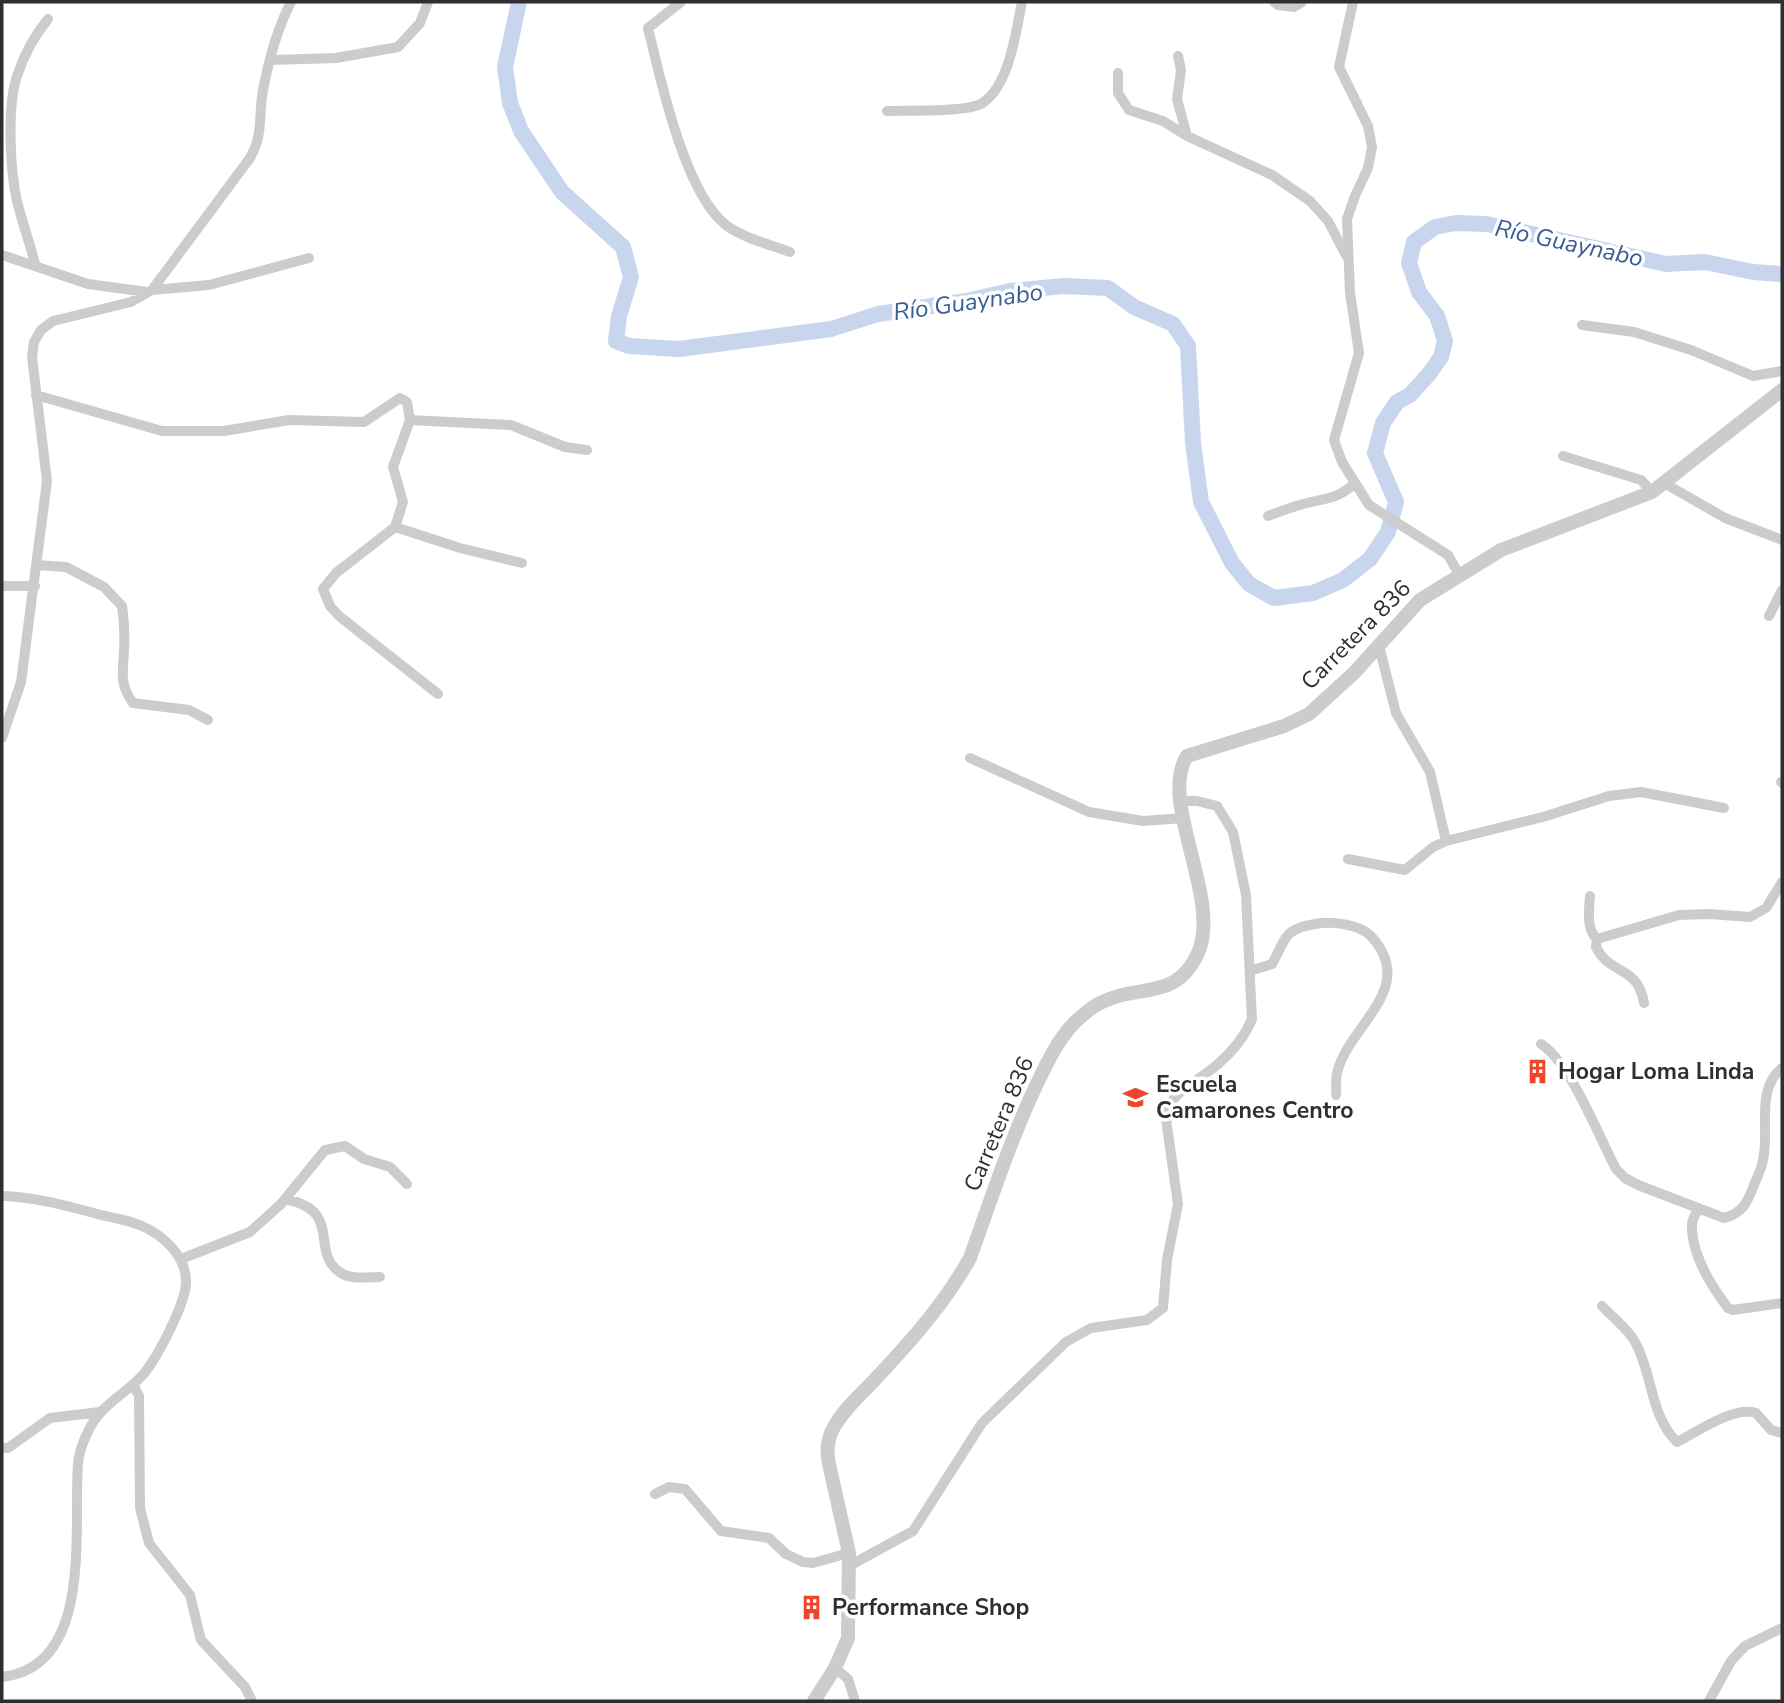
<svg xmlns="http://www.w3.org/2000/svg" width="1784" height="1703" viewBox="0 0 1784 1703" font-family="'Nunito Sans',sans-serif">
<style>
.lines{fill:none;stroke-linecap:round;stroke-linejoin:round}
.river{stroke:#c7d6ed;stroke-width:16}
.minor{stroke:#ccc;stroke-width:10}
.tertiary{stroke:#ccc;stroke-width:14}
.labels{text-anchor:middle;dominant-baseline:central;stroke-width:7;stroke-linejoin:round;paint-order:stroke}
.street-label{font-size:23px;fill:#2f2f2f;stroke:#fff}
.poi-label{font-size:23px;font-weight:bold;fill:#2f2f2f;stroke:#fff;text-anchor:start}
.water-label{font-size:24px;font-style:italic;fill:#395d95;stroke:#fff}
</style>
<rect width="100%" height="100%" fill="#fff"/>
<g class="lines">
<!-- river -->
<path class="river" d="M519,2L505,67L510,103L521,131L562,192L623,247L631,277L619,316L616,341L629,346L679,349L831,329L878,314L966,301L1010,291L1064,286L1108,288L1134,307L1173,324L1188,346L1193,443L1201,502L1232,563L1249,584L1274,598L1313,593L1343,580L1370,559L1388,532L1396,502L1375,453L1383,423L1397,402L1410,395L1429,374L1441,357L1445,341L1437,316L1419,292L1409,263L1414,242L1435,227L1456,223L1487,224L1666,264L1705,262L1753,272L1782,274"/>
<!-- minor -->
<path class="minor" d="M681,2L648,28C660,78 685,194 726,225C741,237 771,245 790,252
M1274,2L1278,5L1294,7L1302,2
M1353,2L1339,67L1368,126L1372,147L1368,168L1355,196L1347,219L1350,293L1359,353L1334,440L1342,462L1369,505L1448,555L1460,576
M1178,56L1181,70L1177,99L1187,136
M271,60L336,58L398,47L420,23L428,2
M1118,73V93L1129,110L1163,121L1187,136L1272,175L1310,201L1328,221L1347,257
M887,111C907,110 970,113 984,102C1010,83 1016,31 1022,2
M2,255L88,284L147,292
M35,264C30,243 22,222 17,201C10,170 7,106 17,76C24,55 34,36 48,19
M152,290L250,158C264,133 258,117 263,90C269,59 277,29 291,2
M1582,325L1634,332L1691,350L1753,376L1782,371
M36,395L162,431H224L289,420L364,422L400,398L407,402L410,420L393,467L403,502L395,527L336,573L323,589L330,606L339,616L438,694
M410,420L511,425L565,447L587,450
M1563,456L1641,480L1652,492
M1664,483L1725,518L1782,540
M1268,516C1281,511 1294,506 1307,503C1327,498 1337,499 1354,484
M395,527L460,548L522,563
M37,565L66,567L104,587L122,606C124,621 125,635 124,650C123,672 119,684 133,703L189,710L208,720
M2,586H35
M1769,616L1782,590
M1379,646L1396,713L1430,772L1446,841
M2,738L21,682L47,481L32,357L34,342L41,330L53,321L131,302L152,290L209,285L309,258
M970,758L1089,812L1143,821L1184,818
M1781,782L1782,783
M1348,859L1405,870L1433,847L1446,841L1543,817L1609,796L1641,792L1724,808
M1590,896C1589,910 1586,929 1597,939L1679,915L1709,914L1750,917L1766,908L1782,882
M1597,939L1596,947C1609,975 1638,965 1644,1003
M1250,971L1272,964C1286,939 1283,929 1315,924C1331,921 1359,924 1371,936C1419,989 1348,1025 1337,1073C1335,1080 1337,1088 1336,1095
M1541,1044C1570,1062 1599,1137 1616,1169L1625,1178L1638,1185L1724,1218C1743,1213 1747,1203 1754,1185C1757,1177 1762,1168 1763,1160C1770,1129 1755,1090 1782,1068
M2,1196C36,1197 67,1206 101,1215C114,1218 129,1220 142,1226C163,1235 186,1256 186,1281C187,1300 162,1347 151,1364C138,1385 118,1394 102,1411C90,1423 79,1448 78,1464C73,1530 94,1667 2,1677
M285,1199C345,1211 308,1252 341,1273C352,1280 369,1277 380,1277
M1699,1208C1695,1215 1691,1221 1692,1229C1693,1256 1712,1287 1728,1308L1733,1310L1782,1303
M181,1259L250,1232L281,1204L325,1150L345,1146L364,1159L390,1167L407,1184
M1602,1306C1612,1317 1628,1329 1635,1342C1653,1374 1650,1416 1677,1442C1697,1432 1733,1406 1756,1413L1771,1430L1782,1433
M134,1386L139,1396L140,1508L149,1543L190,1595L201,1640L245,1687L252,1701
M2,1448H8L50,1418L100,1412
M655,1494L669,1487L685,1489L721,1531L769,1538L786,1554L803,1562L813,1563L849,1553
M849,1566L913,1531L982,1423L1066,1342L1091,1328L1147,1320L1163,1308L1167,1260L1178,1204L1165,1112C1177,1088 1199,1081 1218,1064C1232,1052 1245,1036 1252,1019L1246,895L1233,832L1217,806L1197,801H1181
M835,1668L848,1679L855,1701
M1709,1701L1731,1661L1745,1646L1782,1628"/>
<!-- tertiary -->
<path class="tertiary" d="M814,1701L835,1668L848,1638L849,1553L829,1464C826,1450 827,1439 834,1427C845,1407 865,1391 880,1374C913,1339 946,1301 970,1258C990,1202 1009,1144 1034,1090C1045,1067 1057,1040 1075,1022C1083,1015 1090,1008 1100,1003C1138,983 1176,1002 1198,953C1222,898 1158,802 1187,756L1284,726L1309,714L1354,673L1420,600L1501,550L1652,492L1782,390"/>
</g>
<!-- icons -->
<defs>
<symbol id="building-bare" viewBox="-9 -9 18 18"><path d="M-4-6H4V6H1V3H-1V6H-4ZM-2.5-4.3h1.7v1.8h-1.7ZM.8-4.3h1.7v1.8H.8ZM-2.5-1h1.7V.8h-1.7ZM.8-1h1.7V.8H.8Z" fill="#ed462a" stroke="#fff" stroke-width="2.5" paint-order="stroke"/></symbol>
<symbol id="school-bare" viewBox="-9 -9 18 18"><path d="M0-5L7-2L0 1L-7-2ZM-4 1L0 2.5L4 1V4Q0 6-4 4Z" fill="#ed462a" stroke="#fff" stroke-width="2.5" paint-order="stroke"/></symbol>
</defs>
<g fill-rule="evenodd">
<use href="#building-bare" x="1520" y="1054" width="35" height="35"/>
<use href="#school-bare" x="1118" y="1080" width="35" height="35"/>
<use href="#building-bare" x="794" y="1590" width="35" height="35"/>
</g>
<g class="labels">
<!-- street labels -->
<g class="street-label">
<text transform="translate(1356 635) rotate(-45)">Carretera 836</text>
<text transform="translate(999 1124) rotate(-67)">Carretera 836</text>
</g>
<!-- poi labels -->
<g class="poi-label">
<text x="1558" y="1071">Hogar Loma Linda</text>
<text x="1156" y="1084">Escuela<tspan x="1156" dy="26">Camarones Centro</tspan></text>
<text x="832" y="1607">Performance Shop</text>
</g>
<!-- water labels -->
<g class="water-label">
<text transform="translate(1569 243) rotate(12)">Río Guaynabo</text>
<text transform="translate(968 302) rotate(-8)">Río Guaynabo</text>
</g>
</g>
<!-- border -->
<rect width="1784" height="1703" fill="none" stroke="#2f2f2f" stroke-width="7"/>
</svg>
